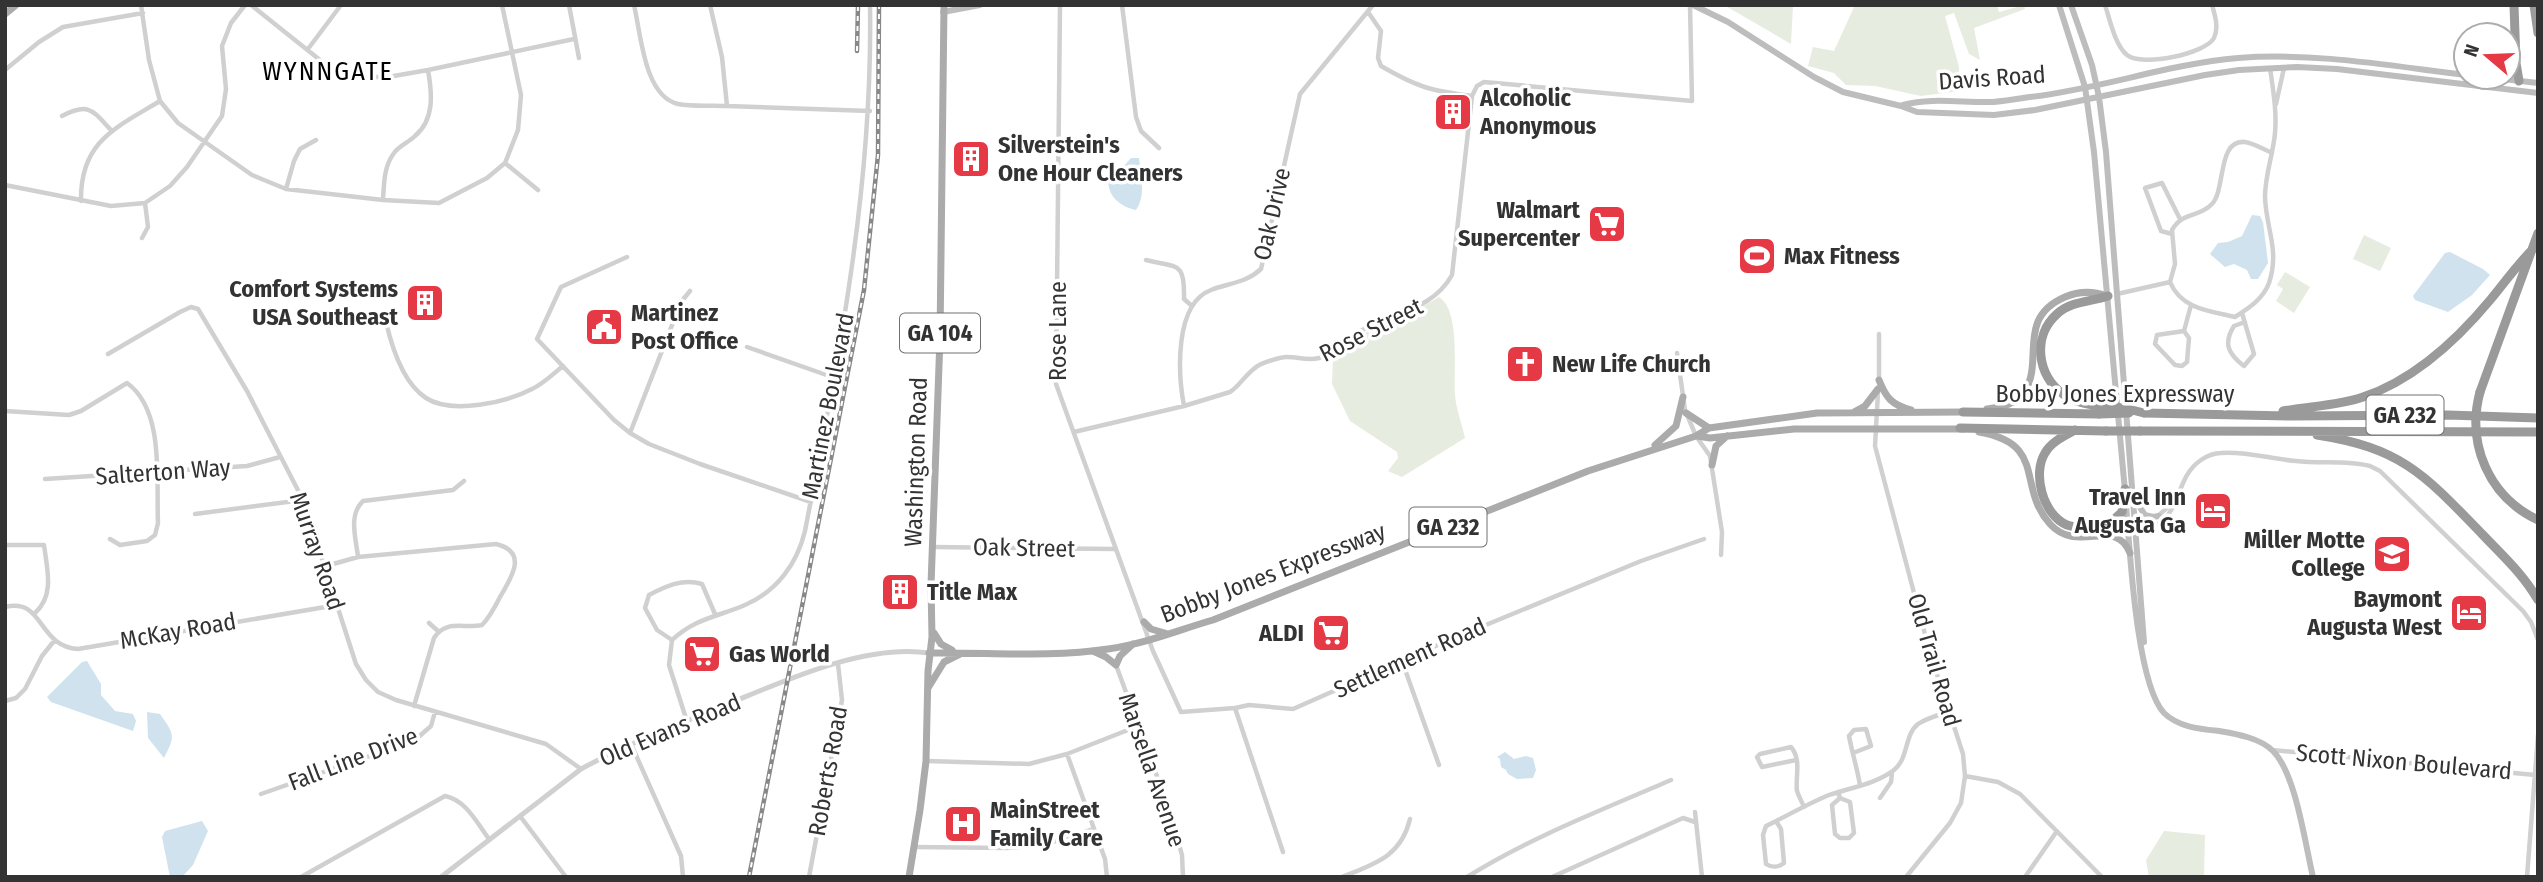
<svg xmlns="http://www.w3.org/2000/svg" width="2543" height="882" viewBox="0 0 2543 882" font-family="'Fira Sans Condensed',sans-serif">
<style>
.green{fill:#e6ecdf}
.water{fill:#cfe2ee}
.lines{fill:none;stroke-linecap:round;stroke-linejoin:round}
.minor{stroke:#d0d0d0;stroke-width:4.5}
.tertiary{stroke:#d0d0d0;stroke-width:5}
.secondary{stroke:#bdbdbd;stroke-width:6}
.primary{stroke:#ababab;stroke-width:7}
.motorway{stroke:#9a9a9a;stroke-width:9}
.rail-casing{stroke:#888;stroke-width:4.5}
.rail{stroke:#fff;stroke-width:2;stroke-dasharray:5;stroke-linecap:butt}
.motorway-bridge{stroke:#9a9a9a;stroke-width:9}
.labels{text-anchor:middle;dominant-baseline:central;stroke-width:7;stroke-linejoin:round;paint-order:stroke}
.shield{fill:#fff;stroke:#707070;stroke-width:2}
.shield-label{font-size:23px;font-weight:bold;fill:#333}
.street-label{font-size:24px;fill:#333;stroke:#fff}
.poi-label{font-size:24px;font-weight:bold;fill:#333;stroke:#fff;text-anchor:start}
.neighbourhood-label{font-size:26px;letter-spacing:2px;fill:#000;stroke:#fff}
</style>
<rect width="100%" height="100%" fill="#fff"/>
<!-- green -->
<path class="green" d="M1724,5H1793L1791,44Z
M1855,5H1997L1999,12L2024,5L2025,9L1974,28L1980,60L1969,54L1954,13L1945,16L1959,67V91L1921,96L1875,86L1846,85L1834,73L1808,66L1813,47L1834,51Z
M2364,235L2391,248L2380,271L2353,259Z
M2285,272L2310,287L2294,313L2276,301L2283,289L2277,285Z
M1439,297C1461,311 1453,370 1455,395C1456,409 1462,424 1465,438L1402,477L1388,471L1398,458L1397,452L1350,421L1332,384L1333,358L1343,347L1364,333L1410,314Z
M2164,831L2205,835L2204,877H2149L2146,860Z"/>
<!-- water -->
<path class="water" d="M1131,158H1139C1141,175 1146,196 1136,210C1116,205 1105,193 1109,172L1123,167Z
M2252,215L2260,216L2263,222L2268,263L2258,279H2251L2247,270L2234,264L2225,267L2210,254L2218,243L2228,242L2242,236Z
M2450,252L2483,269L2490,275L2472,295L2448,312L2415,300L2413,296L2445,253Z
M87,661L101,684V695L115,711L133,714L136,721L133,731L51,702L47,697L82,662Z
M147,712L160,714C174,734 176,735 164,758L148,738Z
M1505,752L1514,759L1526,756L1533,758L1536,770L1533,778L1517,779L1508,774L1506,770L1501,767L1500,759L1497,757Z
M202,821L208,831L193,865L183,876L170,877L162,837L165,831Z"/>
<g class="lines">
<!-- minor -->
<path class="minor" d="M141,5L149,60L160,101L178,123L252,175L286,189L383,200L439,203L487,178L505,163L518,130L521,95L502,5
M251,5L325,64L366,77H388L428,70L574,39
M569,5L579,58
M634,5C641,34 644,96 678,104C693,107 711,105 727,106
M710,5L722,57L727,106L870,111
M1060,5L1056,384L1153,651L1181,712L1235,708L1249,705L1293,709L1447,641L1641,561L1704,539
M1122,5L1136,117L1141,131L1159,148
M2105,5C2110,20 2115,45 2127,55C2142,67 2205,54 2214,38C2219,28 2215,15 2212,5
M1368,12L1381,31L1378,58L1381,66C1417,87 1431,91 1472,96L1477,86L1484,82L1692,101L1690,5
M308,49L341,5
M5,70L39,42L63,27L143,13
M2276,104L2284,68
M62,116C89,102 92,110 111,130
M505,163L538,190
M5,185L111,206L145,203L170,186L187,167L222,116L226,89L222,46L231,23L245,5
M286,189L294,161L300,149L316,140
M383,200C384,183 384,166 394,153C399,146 409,142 415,136C435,119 432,93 428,70
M81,201C80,142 115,128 160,101
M2172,234L2161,231L2145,188L2162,183L2180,219
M142,238L148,227L145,203
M627,257L561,287L537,339L614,420L630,433L649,444L700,464L811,502
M1146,260C1178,268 1185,261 1184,299L1192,306
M2170,282C2181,309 2210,311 2235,317C2249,308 2263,299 2269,283C2280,250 2266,229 2265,197C2265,175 2273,155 2275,133C2277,112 2273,89 2270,68
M2170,282L2175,264L2172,230C2183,211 2199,218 2212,204C2226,189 2217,139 2245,142C2253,143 2263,149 2270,152
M2117,294L2170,282
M2242,313L2254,354L2244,366C2228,354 2223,343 2234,326L2245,322
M386,322C392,348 403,383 426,398C452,415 507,402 532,389C543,384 553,374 563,366
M2184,331L2189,338L2187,362L2182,366L2175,365L2155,344L2157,335L2184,331L2191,305
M747,347L835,378
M1677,353L1685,410L1696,436L1710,456L1722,532L1721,555
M108,354L180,312L191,307L198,309L247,391L303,500L356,664L366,680L378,692L396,700L546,744L581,769
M1879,379V334
M1878,392L1875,446L1930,653L1963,754L1965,776L1961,803L1950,823L1906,877
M1184,406C1178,374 1174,304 1211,290C1229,283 1246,283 1261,269L1300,94L1373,5
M5,411L69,415L81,411L127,383C165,410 156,481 158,523L155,535L147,541L120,545L110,539
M1074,432L1184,406L1230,392C1241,385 1247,371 1261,364C1269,361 1279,357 1287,357C1298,357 1308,361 1319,358C1334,354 1345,340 1359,332C1392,312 1432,311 1452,275L1472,96
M630,433L681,302L690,291
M45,479L247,466L280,457
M195,514L303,500
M2136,522C2157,520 2166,511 2177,495
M2137,530C2186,525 2170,481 2201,460C2207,456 2214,453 2221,453C2246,451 2271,459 2296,461C2320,464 2346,460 2370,466L2380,471L2523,611L2531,622L2538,640
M5,545H44C47,569 55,595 35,613
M933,547L1115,549
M358,557C356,538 348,515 363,501L453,490L464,481
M326,566L358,557L496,544C529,552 511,578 500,597C495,607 490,617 482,625C463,629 446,619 434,638L414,706
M5,607C44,597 37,646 78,649L337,605
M429,623L438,631
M672,640L657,630L645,608L649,595C666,586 683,578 702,584L715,614
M1402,661L1439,765
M1116,665L1169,809L1182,855L1183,877
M5,701L16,698L25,689L42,656L54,641
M1235,708L1283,852
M690,731L669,665L672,640C696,618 717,617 745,605C777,591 797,564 805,531C839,355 873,186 870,5
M631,744L681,856L683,877
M2272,750L2535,775
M1853,753L1871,746L1866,729L1854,730L1849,736C1852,752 1857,768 1860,785
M1067,754L1105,859L1107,877
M1796,760L1762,767L1757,757L1760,754L1791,747C1802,760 1795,777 1797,791C1799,797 1802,802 1804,807
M927,761L1029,764L1067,754L1138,726
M1965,776L1998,782L2020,794L2102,877
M1838,792L1840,798L1850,802L1854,833L1849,838H1840L1835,834L1832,805L1840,798
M261,794L415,740L431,726L435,712
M1880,798L1891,782L1892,773
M1695,812L1702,877
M520,816L566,877
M1776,821L1781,829L1784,863C1779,867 1772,868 1766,864L1763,835L1766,826C1787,816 1807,804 1829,795C1849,788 1876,784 1894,770C1909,758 1904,735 1918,724C1927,718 1939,715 1948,712
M914,847L1008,848L1043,845L1094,829
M301,877L445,796C466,800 477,823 489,839
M809,877L842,700L838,664
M1342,877C1374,864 1401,857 1410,819
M1467,877C1531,837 1602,810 1671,780
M1552,877L1683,818L1695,822
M2025,877L2057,831
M2527,877L2538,735"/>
<!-- tertiary -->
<path class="tertiary" d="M441,877L581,769C625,745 672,727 718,708C780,683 863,643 929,653"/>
<!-- secondary -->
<path class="secondary" d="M1693,5L1728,22L1814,77L1843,92L1901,106L1917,112L1994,115L2035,110L2205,75L2239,70L2297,67L2337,69L2538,93
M2059,5L2085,87L2094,152L2125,491
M2071,5L2092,65L2099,97L2106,152L2144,642
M943,12L980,5
M2485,77L2538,83
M1903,105C1932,97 1963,103 1993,102C2005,101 2017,99 2030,97C2100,89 2168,64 2238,58C2314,52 2391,66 2466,75
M2137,503L2145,515L2153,517L2159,516
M2126,505C2130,549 2136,683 2164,713C2178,727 2200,729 2219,731C2237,734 2260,738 2273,751C2296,774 2305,844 2313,877"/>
<!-- primary -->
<path class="primary" d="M5,14L16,5
M1879,380C1886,398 1892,405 1911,410
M1987,409C2002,407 2017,404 2025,391C2044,360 2016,318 2065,297C2079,291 2093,291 2107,296
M1854,412L1865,406L1878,389
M1686,413L1709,428
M1979,432C2048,444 2016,486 2050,524C2078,555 2115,516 2130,553
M1697,436L1710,438L1794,429H1964
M1655,445L1676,426L1683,397
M1712,465L1716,446L1727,436
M2109,533L2128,531
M1144,622L1151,629L1168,634
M934,633L941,644L952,650
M1093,651L1106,657L1116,665L1120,656L1133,644
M929,653C989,652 1049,658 1108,649C1145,644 1178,630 1213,620L1588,471L1696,436L1709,428L1817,413L1965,412
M928,688L944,662L960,654
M909,877L920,810L926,761L928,671L932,637L931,585L940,338L944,5"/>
<!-- motorway -->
<path class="motorway" d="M2514,5L2516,63L2519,81
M2534,5L2538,33
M2490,78L2493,77
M2480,392L2538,233
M2099,406C2086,404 2074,402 2063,394C2037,376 2032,336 2057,314C2071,301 2090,302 2108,296
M2283,411C2310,406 2337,406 2363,397C2414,380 2457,340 2491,299C2505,282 2517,265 2533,249
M1963,412L2099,414
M2144,413L2292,416L2448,415L2538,418
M1960,428L2106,431
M2075,430C2064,436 2051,442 2045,453C2032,474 2043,515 2067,525C2085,531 2109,525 2128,523
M2140,431L2538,432
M2317,435C2402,448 2425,475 2483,535C2503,556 2523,574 2538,600
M2110,523L2122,512L2125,489"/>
<defs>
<path id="rail" d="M857,51L858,5
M749,877L864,290L878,155L879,5"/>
</defs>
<!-- rail casing -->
<use href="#rail" class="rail-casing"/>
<!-- rail -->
<use href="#rail" class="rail"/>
<!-- motorway-bridge -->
<path class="motorway-bridge" d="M2480,392C2466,444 2489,497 2538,520
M2099,406L2124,408L2144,413
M2099,414L2129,413
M2106,431H2140"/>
</g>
<!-- icons -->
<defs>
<symbol id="building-square" viewBox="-11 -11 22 22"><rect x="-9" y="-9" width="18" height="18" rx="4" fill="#e63946" stroke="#fff"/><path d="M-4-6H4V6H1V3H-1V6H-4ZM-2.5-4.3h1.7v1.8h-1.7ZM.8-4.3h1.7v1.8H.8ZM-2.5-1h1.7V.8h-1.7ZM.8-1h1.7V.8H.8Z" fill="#fff"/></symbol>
<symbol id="supermarket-square" viewBox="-11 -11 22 22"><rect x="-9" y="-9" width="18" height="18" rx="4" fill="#e63946" stroke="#fff"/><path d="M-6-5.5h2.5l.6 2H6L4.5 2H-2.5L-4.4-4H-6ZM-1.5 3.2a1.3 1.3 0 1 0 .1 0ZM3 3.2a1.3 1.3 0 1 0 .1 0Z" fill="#fff"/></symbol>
<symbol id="stadium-square" viewBox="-11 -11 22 22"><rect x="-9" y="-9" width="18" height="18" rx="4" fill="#e63946" stroke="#fff"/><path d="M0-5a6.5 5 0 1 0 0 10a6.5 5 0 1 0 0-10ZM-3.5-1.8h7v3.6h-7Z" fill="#fff"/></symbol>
<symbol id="civic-square" viewBox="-11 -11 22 22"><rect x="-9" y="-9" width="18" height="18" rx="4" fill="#e63946" stroke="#fff"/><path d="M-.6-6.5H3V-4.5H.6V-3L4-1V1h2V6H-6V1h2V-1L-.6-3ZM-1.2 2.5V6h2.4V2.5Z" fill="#fff"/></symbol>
<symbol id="church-square" viewBox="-11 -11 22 22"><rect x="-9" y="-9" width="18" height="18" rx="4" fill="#e63946" stroke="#fff"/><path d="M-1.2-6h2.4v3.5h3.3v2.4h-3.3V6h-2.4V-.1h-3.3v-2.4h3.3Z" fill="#fff"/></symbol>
<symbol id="hotel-square" viewBox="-11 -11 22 22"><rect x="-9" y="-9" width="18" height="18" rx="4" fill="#e63946" stroke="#fff"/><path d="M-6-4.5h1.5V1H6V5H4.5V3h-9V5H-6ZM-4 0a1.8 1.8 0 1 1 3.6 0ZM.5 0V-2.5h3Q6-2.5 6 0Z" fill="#fff"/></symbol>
<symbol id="university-square" viewBox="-11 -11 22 22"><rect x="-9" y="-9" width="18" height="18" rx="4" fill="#e63946" stroke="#fff"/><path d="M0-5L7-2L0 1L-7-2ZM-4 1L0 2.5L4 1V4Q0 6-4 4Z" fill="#fff"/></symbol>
<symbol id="hospital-square" viewBox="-11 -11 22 22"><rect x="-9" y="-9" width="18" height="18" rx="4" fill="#e63946" stroke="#fff"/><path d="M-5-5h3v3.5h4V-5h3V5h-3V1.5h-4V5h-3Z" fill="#fff"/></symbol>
</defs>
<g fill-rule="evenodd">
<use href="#building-square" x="1431" y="90" width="44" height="44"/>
<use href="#building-square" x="949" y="137" width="44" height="44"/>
<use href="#supermarket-square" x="1585" y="202" width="44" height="44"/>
<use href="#stadium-square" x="1735" y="234" width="44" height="44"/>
<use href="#building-square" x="403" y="281" width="44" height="44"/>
<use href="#civic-square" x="582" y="305" width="44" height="44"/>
<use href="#church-square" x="1503" y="342" width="44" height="44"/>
<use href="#hotel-square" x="2191" y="489" width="44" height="44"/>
<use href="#university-square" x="2370" y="532" width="44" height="44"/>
<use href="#building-square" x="878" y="570" width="44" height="44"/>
<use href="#hotel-square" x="2447" y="591" width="44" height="44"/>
<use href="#supermarket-square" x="1309" y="611" width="44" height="44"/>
<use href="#supermarket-square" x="680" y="632" width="44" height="44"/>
<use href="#hospital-square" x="941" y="802" width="44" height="44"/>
</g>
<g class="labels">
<!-- shield labels -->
<g class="shield">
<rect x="900" y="313.5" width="80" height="39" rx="5"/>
<rect x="2366.5" y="395.5" width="77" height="39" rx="5"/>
<rect x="1409.5" y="507.5" width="77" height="39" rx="5"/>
</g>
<g class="shield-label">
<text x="940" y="333">GA 104</text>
<text x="2405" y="415">GA 232</text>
<text x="1448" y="527">GA 232</text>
</g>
<!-- street labels -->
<g class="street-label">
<text transform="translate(1992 78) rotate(-4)">Davis Road</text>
<text transform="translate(1272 214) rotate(-77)">Oak Drive</text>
<text transform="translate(1371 330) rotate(-27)">Rose Street</text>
<text transform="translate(1058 331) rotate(-90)">Rose Lane</text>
<text x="2115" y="394">Bobby Jones Expressway</text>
<text transform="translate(828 406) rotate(-79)">Martinez Boulevard</text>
<text transform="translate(916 462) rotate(-88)">Washington Road</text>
<text transform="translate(163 472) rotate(-4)">Salterton Way</text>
<text transform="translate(1024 548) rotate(1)">Oak Street</text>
<text transform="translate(317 551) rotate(71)">Murray Road</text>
<text transform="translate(1273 573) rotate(-21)">Bobby Jones Expressway</text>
<text transform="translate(178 631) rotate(-10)">McKay Road</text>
<text transform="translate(1410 658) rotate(-24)">Settlement Road</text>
<text transform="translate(1934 660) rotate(74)">Old Trail Road</text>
<text transform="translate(670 730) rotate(-23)">Old Evans Road</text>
<text transform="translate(353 759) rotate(-21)">Fall Line Drive</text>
<text transform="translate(2404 762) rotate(5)">Scott Nixon Boulevard</text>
<text transform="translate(1152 770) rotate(71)">Marsella Avenue</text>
<text transform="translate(828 771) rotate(-80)">Roberts Road</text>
</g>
<!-- poi labels -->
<g class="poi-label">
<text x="1480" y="98">Alcoholic<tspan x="1480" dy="28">Anonymous</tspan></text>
<text x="998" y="145">Silverstein's<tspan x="998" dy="28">One Hour Cleaners</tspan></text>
<text x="1580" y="210" text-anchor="end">Walmart<tspan x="1580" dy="28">Supercenter</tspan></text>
<text x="1784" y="256">Max Fitness</text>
<text x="398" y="289" text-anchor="end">Comfort Systems<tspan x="398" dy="28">USA Southeast</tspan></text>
<text x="631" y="313">Martinez<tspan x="631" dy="28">Post Office</tspan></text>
<text x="1552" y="364">New Life Church</text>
<text x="2186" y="497" text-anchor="end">Travel Inn<tspan x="2186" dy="28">Augusta Ga</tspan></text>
<text x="2365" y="540" text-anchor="end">Miller Motte<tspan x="2365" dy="28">College</tspan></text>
<text x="927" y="592">Title Max</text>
<text x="2442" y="599" text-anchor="end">Baymont<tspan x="2442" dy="28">Augusta West</tspan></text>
<text x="1304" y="633" text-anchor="end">ALDI</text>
<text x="729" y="654">Gas World</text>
<text x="990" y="810">MainStreet<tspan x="990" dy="28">Family Care</tspan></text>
</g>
<!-- neighbourhood labels -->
<g class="neighbourhood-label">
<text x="328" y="71">WYNNGATE</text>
</g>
</g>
<!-- border -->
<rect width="2543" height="882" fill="none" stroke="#333333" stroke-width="14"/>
<!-- north arrow -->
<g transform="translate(2487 56) rotate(289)"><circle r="33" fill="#ffffff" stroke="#adadad" stroke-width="2"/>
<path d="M0-5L12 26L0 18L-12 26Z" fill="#e63946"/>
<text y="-10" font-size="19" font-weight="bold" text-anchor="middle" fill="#333333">N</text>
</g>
</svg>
